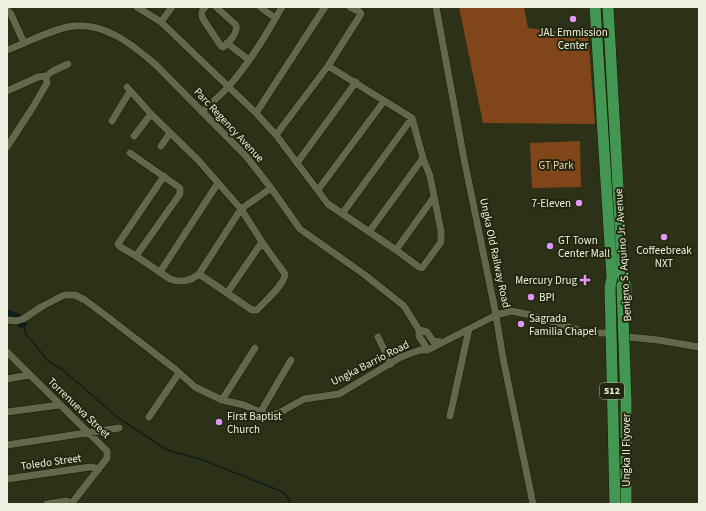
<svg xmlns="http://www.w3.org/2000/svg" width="706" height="511" viewBox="0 0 706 511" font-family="'Source Sans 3',sans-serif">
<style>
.green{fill:#81451a}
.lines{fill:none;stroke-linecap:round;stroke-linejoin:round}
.stream{stroke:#0d1f1b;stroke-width:1.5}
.river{stroke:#0d1f1b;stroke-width:10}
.street-casing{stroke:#151901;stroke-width:8}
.primary-casing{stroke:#151901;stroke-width:12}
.street{stroke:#63684c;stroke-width:7}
.primary{stroke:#449752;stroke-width:11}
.primary-bridge-casing{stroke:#151901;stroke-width:12;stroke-linecap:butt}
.primary-bridge{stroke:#449752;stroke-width:11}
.poi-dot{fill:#dc99f4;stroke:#23270d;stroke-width:1.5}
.labels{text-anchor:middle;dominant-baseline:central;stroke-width:4;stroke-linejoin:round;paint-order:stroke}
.shield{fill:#23270d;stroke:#b0b4a1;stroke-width:1}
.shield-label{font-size:10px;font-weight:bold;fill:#edf1e1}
.poi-label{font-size:11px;fill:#edf1e1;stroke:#23270d;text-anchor:start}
.street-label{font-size:11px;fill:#edf1e1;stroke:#23270d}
.park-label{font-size:11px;fill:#f4c8ad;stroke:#23270d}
</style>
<rect width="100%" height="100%" fill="#2d3117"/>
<!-- green -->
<path class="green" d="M459,7H524L528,28L588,35L595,124L483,123Z
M580,141L581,187L532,188L530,143Z"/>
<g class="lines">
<!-- stream -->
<path class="stream" d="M22,323L27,336L33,342L48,361L63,370L117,417L167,450L203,460L283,492L290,501V504"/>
<!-- river -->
<path class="river" d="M7,314L19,319L22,323"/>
<defs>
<path id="street" d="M137,7L161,22L256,113L276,135L328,204L396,250L419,267L422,268L441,242V231L430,176L423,158L412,118L328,66
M205,7C201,11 201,14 203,19L221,46L223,47C229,43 238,33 236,25L216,7
M260,7L275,18
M436,7L464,159L495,310L503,358L533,504
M7,10L11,14L24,43
M161,22L172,7
M227,43L249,60
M7,50C26,43 48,31 68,27C102,20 132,44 156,65L246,156L271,188L300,229L365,275L404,306L419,330
M127,87L151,114L199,161L241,209L262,242L285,274C285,284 264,302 257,310H252L199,274
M7,91L38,77L46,76L53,71L68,64
M202,112C211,103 221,95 229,86C250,62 266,35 282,7
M256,113L325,7
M112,121L130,91
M276,135L328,66L361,14L360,12L350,7
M134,136L151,114
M161,146L170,133
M7,147L33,107L47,83L46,76
M130,153L180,188V194L136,256
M297,163L356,82
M164,176L118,244L119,246L136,256L170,279C180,283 191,281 199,274L241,209L271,188
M318,190L384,101
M342,214L412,118
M369,232L423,158
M396,250L434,197
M160,272L218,183
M227,293L262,242
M7,320L16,321L23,319L41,307L64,295H75L85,300L109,318L175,369L195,387L222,400L244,405L267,415L279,413L304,399L339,394L401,357L420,350H428L496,315L511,311L531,315L589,333H611
M419,330L427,332L433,341L441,342
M419,330V336L428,350
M378,337L391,364
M628,337L658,340L699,347
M7,352L107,451V458L72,503
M7,379L29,375
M222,400L255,348
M7,412L59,405
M260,413L291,360
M450,416L469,329
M149,417L179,373
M7,445L119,428
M7,479L83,468L91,467L99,469
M47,504L66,501L73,504"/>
<path id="primary" d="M595,7L612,277L610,287L615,504
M608,7L623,277L626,286V295"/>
</defs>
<!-- street casing -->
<use href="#street" class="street-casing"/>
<!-- primary casing -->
<use href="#primary" class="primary-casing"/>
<!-- street -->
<use href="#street" class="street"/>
<!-- primary -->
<use href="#primary" class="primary"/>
<defs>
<path id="primary-bridge" d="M622,286L626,402V504"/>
</defs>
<!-- primary-bridge casing -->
<use href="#primary-bridge" class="primary-bridge-casing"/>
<!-- primary-bridge -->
<use href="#primary-bridge" class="primary-bridge"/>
</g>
<!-- markers -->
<g class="poi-dot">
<circle cx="573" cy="19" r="4"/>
<circle cx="579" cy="203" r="4"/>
<circle cx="664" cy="237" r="4"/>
<circle cx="550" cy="246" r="4"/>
<path d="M583 274h4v4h4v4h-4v4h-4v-4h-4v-4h4z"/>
<circle cx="531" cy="297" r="4"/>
<circle cx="521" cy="324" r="4"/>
<circle cx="219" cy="422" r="4"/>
</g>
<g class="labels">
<!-- shield labels -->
<rect class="shield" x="600" y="383" width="24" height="16" rx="3"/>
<g class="shield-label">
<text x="612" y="391">512</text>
</g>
<!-- poi labels -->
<g class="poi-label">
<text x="573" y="32" text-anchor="middle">JAL Emmission<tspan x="573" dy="13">Center</tspan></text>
<text x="571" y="203" text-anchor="end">7-Eleven</text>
<text x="558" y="240">GT Town<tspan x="558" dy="13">Center Mall</tspan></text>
<text x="664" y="250" text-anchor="middle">Coffeebreak<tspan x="664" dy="13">NXT</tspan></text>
<text x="577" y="280" text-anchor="end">Mercury Drug</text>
<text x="539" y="297">BPI</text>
<text x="529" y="318">Sagrada<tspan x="529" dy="13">Familia Chapel</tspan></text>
<text x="227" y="416">First Baptist<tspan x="227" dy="13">Church</tspan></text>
</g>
<!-- street labels -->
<g class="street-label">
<text transform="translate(229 125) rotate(47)">Parc Regency Avenue</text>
<text transform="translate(495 253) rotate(78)">Ungka Old Railway Road</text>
<text transform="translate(623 255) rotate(-94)">Benigno S. Aquino Jr. Avenue</text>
<text transform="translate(370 363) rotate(-27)">Ungka Barrio Road</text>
<text transform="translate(79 408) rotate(44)">Torrenueva Street</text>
<text transform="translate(626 450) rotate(-90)">Ungka II Flyover</text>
<text transform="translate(51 462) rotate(-8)">Toledo Street</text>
</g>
<!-- park labels -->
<g class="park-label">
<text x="556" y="165">GT Park</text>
</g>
</g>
<!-- border -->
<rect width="706" height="511" fill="none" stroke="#edf1e1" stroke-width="16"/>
</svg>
